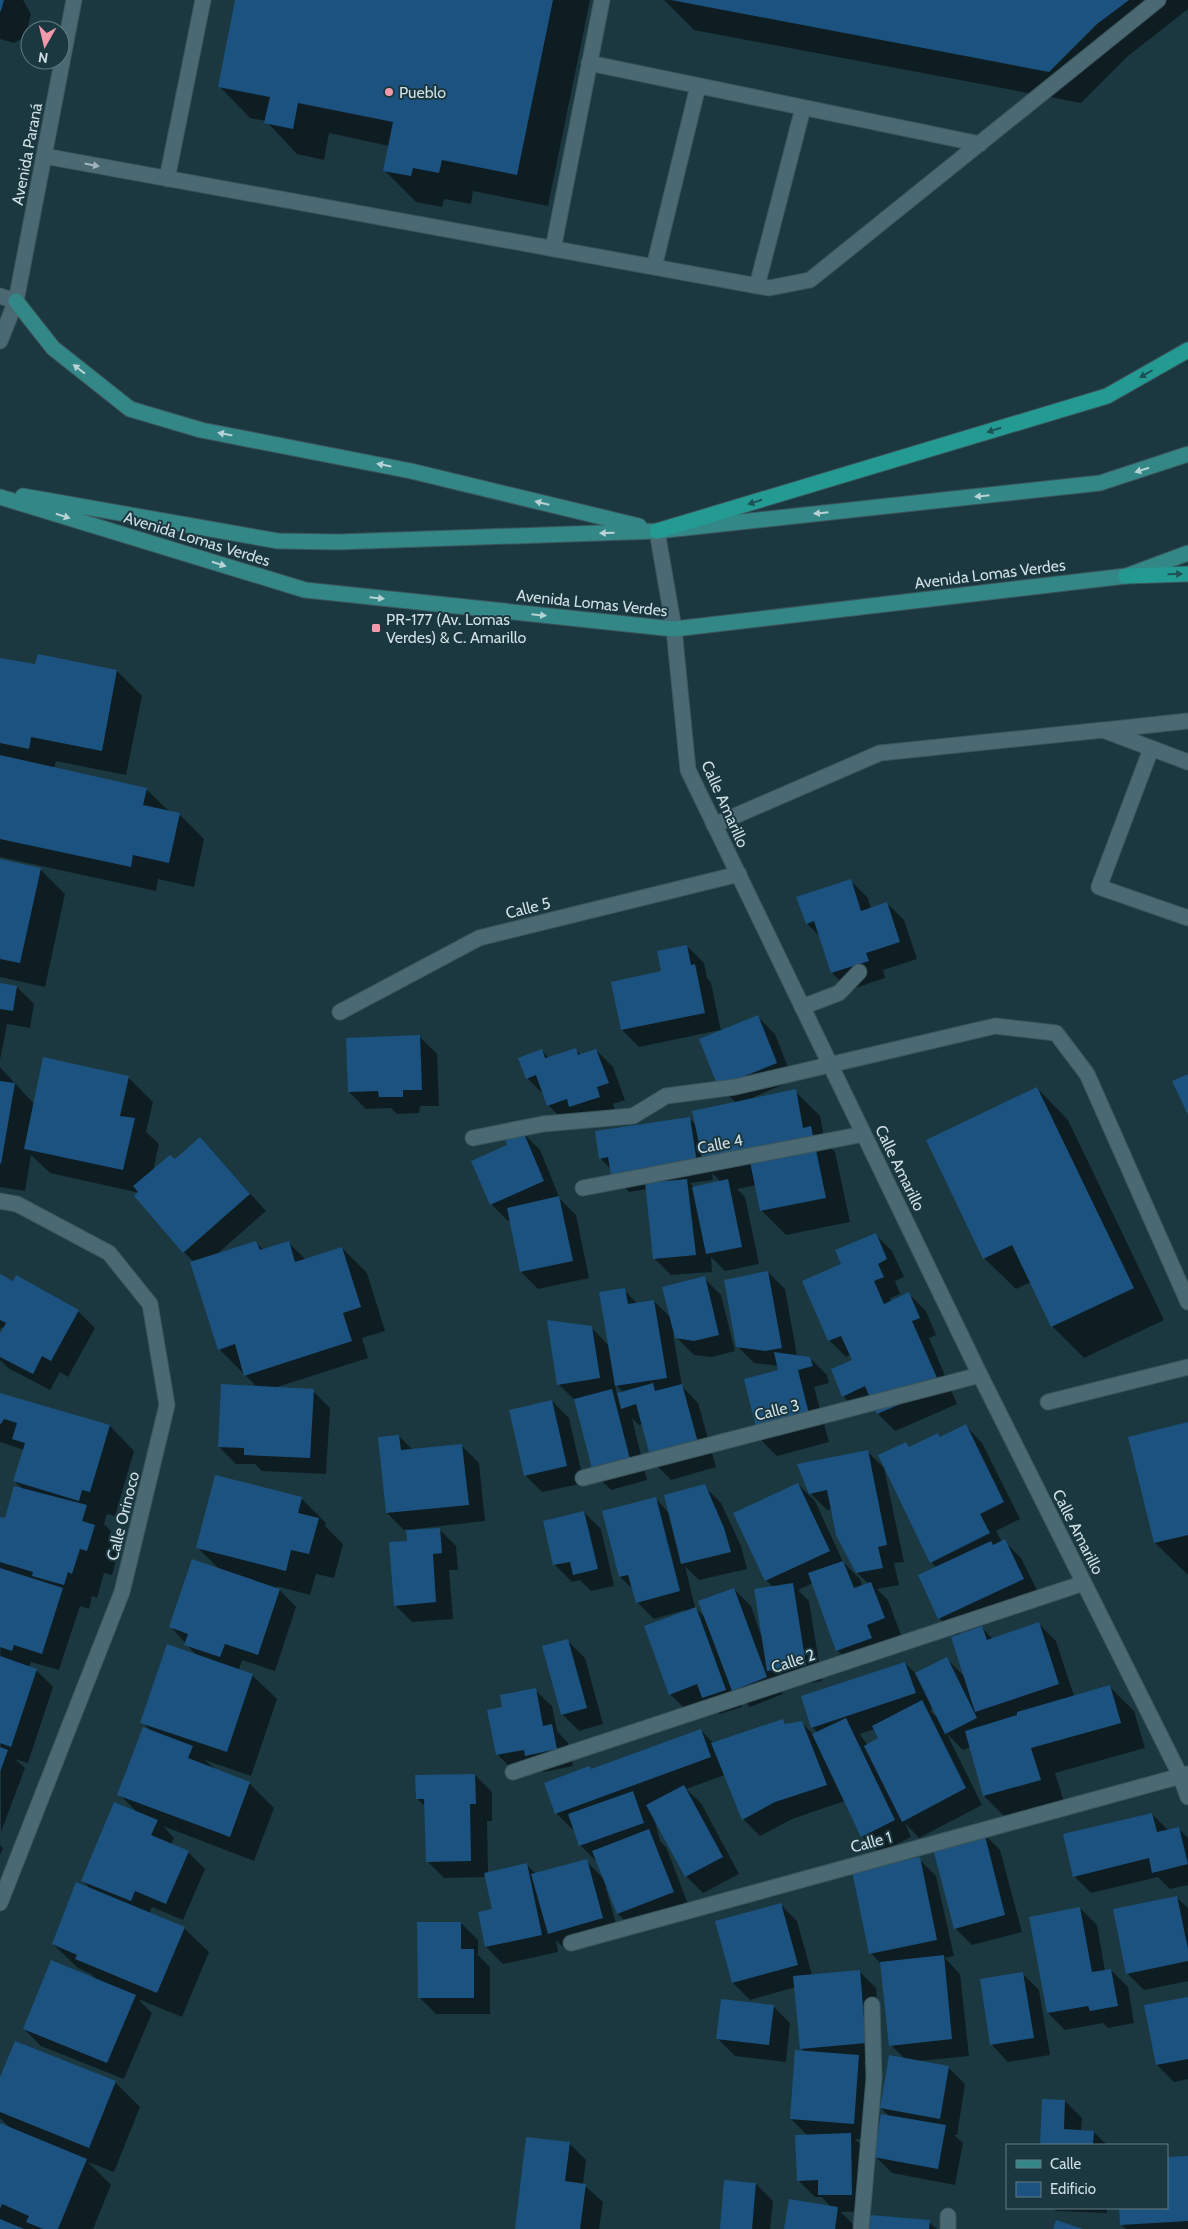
<svg xmlns="http://www.w3.org/2000/svg" width="1188" height="2229" viewBox="0 0 1188 2229" font-family="Cabin,sans-serif">
<style>
.shadow{fill:#0007;fill-rule:evenodd}
.building{fill:#1c527f}
.lines{fill:none;stroke-linecap:round;stroke-linejoin:round}
.service-casing{stroke:#3b555c;stroke-width:17}
.minor-casing{stroke:#3b555c;stroke-width:17}
.primary-casing{stroke:#3b555c;stroke-width:17}
.motorway-casing{stroke:#3b555c;stroke-width:17}
.service{stroke:#4b6972;stroke-width:15}
.minor{stroke:#4b6972;stroke-width:15}
.primary{stroke:#338786;stroke-width:15}
.motorway{stroke:#239b93;stroke-width:15}
.oneway{fill:#a1b6bc}
.oneway2{fill:#b8d2d6}
.oneway3{fill:#1d5155}
.poi-dot{fill:#f29aac;stroke:#1b3840;stroke-width:2}
.labels{text-anchor:middle;dominant-baseline:central;stroke-width:4;stroke-linejoin:round;paint-order:stroke}
.poi-label{font-size:16px;fill:#cfdfe4;stroke:#1b3840;text-anchor:start}
.street-label{font-size:16px;fill:#cfdfe4;stroke:#1b3840}
</style>
<rect width="100%" height="100%" fill="#1b3840"/>
<!-- shadow -->
<path class="shadow" d="M0,0H23L31,14L25,37L14,43L0,39Z
M237,0H590L548,206L473,191L471,204L444,199L442,207L416,202L384,170L389,146L329,133L324,160L297,154L266,121L250,118L219,86Z
M664,0H1188V9L1128,56L1081,103L694,30Z
M0,659L36,666L117,671L142,696L126,775L56,761L54,768L146,789L170,812L179,814L204,839L194,887L158,879L156,891L0,857Z
M0,861L40,869L65,894L45,987L0,977Z
M851,881L868,898L871,909L887,903L904,920L917,959L883,970L885,978L849,990L832,973L821,937L807,924Z
M687,946L704,963L707,978L711,983L721,1031L758,1017L775,1034L793,1080L743,1102L795,1091L820,1116L825,1142L835,1152L850,1222L786,1235L761,1210L756,1185L737,1189L745,1197L759,1264L725,1271L711,1257L712,1272L671,1275L654,1258L647,1189L629,1192L612,1175L611,1169L600,1158L690,1119L697,1126L736,1103L719,1086L720,1030L639,1047L622,1030L662,972ZM712,1173L721,1182L694,1187L690,1183L713,1180Z
M0,984L17,987L34,1004L30,1028L7,1024L0,1060Z
M420,1037L437,1054L439,1106H420L419,1113L397,1114L391,1108L366,1109L349,1092Z
M575,1049L581,1055L596,1050L613,1067L625,1100L613,1104L616,1113L565,1122L548,1105L544,1095L527,1078L542,1051L549,1058Z
M0,1067L34,1104L128,1077L153,1102L146,1132L159,1144L153,1171L175,1161L200,1139L266,1211L216,1255L256,1243L264,1250L289,1243L306,1260L342,1248L367,1273L385,1331L362,1338L368,1358L274,1388L313,1391L330,1408L326,1474L262,1471L255,1464H236L219,1447L257,1387L219,1349L194,1262L184,1252L140,1193L50,1173L31,1155L25,1191L0,1187Z
M1037,1088L1068,1120L1164,1320L1084,1358L1052,1326L1031,1282L1016,1289L984,1258Z
M523,1133L540,1150L560,1199L576,1215L589,1278L538,1289L521,1272L510,1220L508,1221L491,1204L509,1146Z
M875,1234L892,1251L904,1277L895,1281L900,1294L890,1298L891,1302L909,1294L926,1311L936,1335L929,1338L957,1404L895,1431L878,1414L875,1406L860,1413L843,1396L854,1361L851,1355L846,1357L829,1340L842,1265Z
M768,1272L785,1289L797,1356L810,1358L827,1375L829,1383L814,1387L829,1442L777,1456L760,1439L780,1371L779,1366L754,1363L737,1346Z
M0,1275L78,1311L95,1328L68,1377L60,1372L50,1390L8,1368L0,1360V1336L4,1329L1,1327L0,1332Z
M704,1278L721,1295L735,1351L712,1357L694,1355L673,1334L682,1386L698,1403L716,1467L671,1480L654,1463L643,1424L639,1425L632,1418L647,1480L611,1490L594,1473L576,1401L559,1385L591,1327L609,1346L624,1290L638,1304L654,1301L672,1319ZM615,1384L624,1393L617,1395Z
M0,1394L110,1426L134,1451L115,1516L107,1514L104,1524L111,1531L108,1540L119,1550L112,1575L104,1573L97,1598L92,1596L89,1609L80,1606L59,1670L31,1662L29,1667L36,1670L53,1687L28,1763L15,1759L25,1768L1,1832L0,1518L6,1520L23,1489L14,1481L24,1450L0,1442Z
M552,1401L569,1418L584,1483L542,1492L525,1475Z
M1188,1424V1574H1187L1155,1543L1129,1438Z
M966,1426L982,1443L1020,1519L996,1531L1002,1542L1004,1541L1021,1558L1040,1596L959,1633L960,1635L982,1628L993,1639L1039,1624L1056,1641L1074,1696L1109,1686L1134,1711L1145,1748L1055,1773L1065,1805L1009,1821L984,1796L971,1747L963,1750L947,1734L982,1805L919,1838L905,1823L911,1837L879,1853L862,1836L845,1801L792,1819L760,1836L743,1819L725,1775L686,1789L701,1803L739,1874L703,1893L686,1876L654,1819L660,1840H659L666,1847L690,1909L635,1931L618,1914L608,1887L606,1888L619,1935L566,1950L556,1940L558,1952L503,1964L486,1947L493,1910L486,1877L444,1878L427,1861L426,1807L417,1799L475,1775L492,1792V1821H487L488,1873L526,1864L536,1874L586,1861L604,1879L597,1862L580,1845L575,1830H573L556,1813L591,1770L701,1730L714,1744L782,1720L787,1725L801,1722L814,1735L818,1733L812,1727L905,1663L916,1674L947,1659L965,1677L957,1636L939,1618L937,1568L931,1562L906,1443L910,1448L938,1434L941,1438ZM930,1703H931L939,1720L930,1710H932ZM875,1729L880,1739L868,1746L860,1734Z
M399,1436L413,1450L462,1446L479,1463L485,1521L415,1529L416,1531L439,1529L456,1546L458,1570H449L453,1619L412,1622L395,1605L408,1543L407,1529L404,1530L387,1513Z
M867,1451L884,1468L904,1562L894,1563L899,1585L877,1589L888,1600L901,1635L883,1642L854,1667L837,1650L813,1583L798,1590L809,1601L822,1681L785,1687L778,1680L783,1694L750,1707L738,1695L742,1707L720,1714L709,1703L687,1711L670,1694L685,1610L654,1619L637,1602L634,1590L620,1577L655,1498L669,1513L704,1486L721,1503L741,1546L747,1569L699,1580L685,1566L695,1607L706,1619L734,1589L751,1606L761,1635L773,1587L766,1580L798,1484L815,1501L843,1562L860,1579L862,1586L869,1584L857,1573L832,1509L827,1510L810,1493Z
M301,1498L326,1523L325,1526L343,1544L334,1578L316,1574L310,1595L276,1586L296,1607L275,1671L242,1660L239,1670L252,1675L277,1699L251,1776L205,1760L216,1770L249,1783L274,1808L254,1861L163,1826L174,1838L171,1845L188,1852L205,1869L183,1920L152,1907L149,1914L184,1928L209,1952L182,2017L138,1999L152,2013L124,2079L41,2046L24,2029L98,1981L91,1974L78,1968L53,1944L92,1890L83,1881L137,1812L119,1794L151,1731L142,1722L197,1656L171,1627L219,1569L198,1548Z
M584,1512L601,1529L614,1586L591,1591L580,1580L572,1582L555,1565L544,1521Z
M568,1641L585,1658L603,1724L579,1731L562,1714Z
M535,1690L552,1706L557,1731L568,1743L573,1766L544,1772L538,1767L514,1771L497,1754L504,1708Z
M1152,1814L1168,1830L1178,1828L1188,1838V1885L1170,1889L1158,1877L1091,1893L1074,1876Z
M983,1833L1000,1850L1022,1932L972,1945L955,1928Z
M0,1845L3,1848L0,1855Z
M919,1859L936,1876L954,1956L945,1958L960,1974L969,2056L919,2061L948,2067L965,2084L957,2135H954L963,2143L955,2185L892,2173L875,2156L890,2117L881,2108L905,2059L891,2045L882,1965L871,1953Z
M1177,1898L1188,1908V1981L1144,1990L1127,1973Z
M780,1904L797,1921L812,1975L859,1971L876,1988L882,2060L863,2062L875,2073L870,2140L855,2139L868,2152L869,2211L841,2212L855,2226L854,2229H785L832,2208L822,2197H815L798,2180L808,2136L791,2119L805,2052L801,2048L796,1987L750,2000L733,1983Z
M1080,1908L1097,1925L1105,1971L1111,1970L1128,1987L1134,2023L1108,2028L1103,2023L1065,2030L1048,2013Z
M461,1923L478,1940V1955L490,1967V2014H436L419,1997Z
M1022,1973L1039,1990L1050,2055L1008,2062L992,2045Z
M1188,1998V2079L1174,2082L1157,2065Z
M773,2006L790,2023L786,2062L735,2056L718,2039Z
M0,2081L115,2082L140,2107L114,2172L88,2162L111,2185L93,2229H0V2125L11,2129L0,2118Z
M1044,2100L1065,2101L1082,2118L1081,2132H1094L1107,2145H1041Z
M569,2143L586,2160L583,2184L603,2202L599,2229H516Z
M1188,2157V2229H1126L1121,2224L1120,2208H1167V2158Z
M756,2184L773,2201L770,2229H721Z
M1053,2208H1107V2213L1056,2211Z
M929,2222L937,2229H870Z"/>
<!-- building -->
<path class="building" d="M0,0H4L1,11H0Z
M235,0H553L517,175L442,160L439,173L413,168L411,176L383,171L393,122L298,103L293,129L264,123L270,97L218,87Z
M671,0H1129L1097,24L1049,72Z
M38,654L117,670L102,751L31,737L29,749L0,743V658L35,664Z
M0,755L147,788L143,805L180,813L169,863L133,855L131,867L0,839Z
M0,859L41,868L20,963L0,959Z
M851,879L861,911L887,902L900,942L866,953L869,961L831,973L814,921L806,924L796,897Z
M687,945L691,965L695,964L705,1013L621,1030L611,982L661,971L657,951Z
M0,983L17,986L13,1011L0,1009Z
M758,1015L777,1063L718,1087L699,1039Z
M420,1035L422,1090H403V1097H379L378,1091L348,1092L346,1038Z
M576,1048L578,1055L596,1049L609,1083L597,1087L600,1097L569,1107L567,1099L547,1106L536,1075L526,1079L518,1058L542,1049L545,1058Z
M43,1057L129,1076L120,1116L135,1118L123,1170L24,1149Z
M1188,1074V1115L1172,1081Z
M0,1081L15,1083L1,1164L0,1163Z
M1037,1087L1134,1288L1051,1327L1012,1245L983,1259L926,1140Z
M796,1089L803,1128L811,1126L826,1198L760,1211L749,1157L704,1167L692,1111Z
M690,1117L697,1163L611,1175L608,1157L599,1159L595,1131Z
M523,1131L544,1181L490,1205L471,1161L507,1145L505,1139Z
M200,1137L250,1194L183,1253L134,1196L138,1192L133,1186L170,1155L175,1159Z
M687,1179L696,1255L653,1259L645,1183Z
M728,1179L742,1247L706,1254L692,1187Z
M559,1196L573,1261L520,1272L507,1208Z
M876,1233L887,1259L878,1264L884,1277L874,1281L884,1304L909,1292L920,1318L912,1321L941,1387L877,1414L865,1386L842,1397L831,1369L852,1360L841,1336L828,1341L802,1281L841,1264L835,1250Z
M256,1241L260,1250L289,1241L295,1262L342,1247L361,1307L343,1313L352,1341L244,1376L235,1344L218,1350L190,1262Z
M768,1271L782,1348L765,1351L736,1347L724,1280Z
M0,1274L13,1281L16,1275L79,1310L51,1361L42,1356L33,1374L0,1357V1333L6,1323L0,1320Z
M705,1276L719,1335L694,1341L675,1338L662,1287Z
M625,1288L628,1304L654,1300L667,1378L615,1386L599,1292Z
M547,1320L592,1326L600,1378L557,1385Z
M774,1352L810,1357L813,1366L798,1370L812,1426L759,1439L744,1379L778,1370Z
M653,1383L655,1391L682,1384L700,1450L652,1463L636,1404L621,1409L617,1393Z
M221,1384L314,1389L310,1458L244,1455V1448L218,1447Z
M612,1389L631,1463L593,1473L574,1399Z
M0,1393L110,1425L90,1492L82,1490L79,1501L13,1481L25,1443L12,1439L17,1423L4,1419L0,1425Z
M552,1400L567,1466L524,1476L509,1410Z
M1188,1422V1535L1154,1543L1128,1437Z
M966,1424L1004,1502L980,1514L990,1533L930,1563L878,1455L906,1442L909,1447L938,1433L940,1437Z
M399,1435L401,1450L462,1444L469,1505L386,1513L378,1437Z
M868,1450L887,1545L878,1547L883,1568L856,1573L836,1535L827,1490L809,1494L797,1464Z
M215,1475L302,1497L298,1513L319,1518L309,1554L291,1550L286,1571L196,1548Z
M798,1483L830,1551L765,1581L733,1513Z
M705,1484L724,1528L731,1552L681,1564L664,1495Z
M14,1486L87,1505L82,1521L95,1525L87,1551L80,1549L72,1574L68,1572L64,1585L32,1576L33,1572L0,1562V1517L5,1518Z
M656,1497L680,1591L636,1603L628,1575L619,1577L602,1511Z
M584,1511L598,1569L573,1575L570,1562L553,1565L543,1521Z
M440,1528L442,1553L433,1554L436,1602L394,1606L389,1542L407,1541L406,1530Z
M1005,1539L1024,1579L938,1619L918,1575L991,1541L993,1545Z
M192,1559L280,1589L258,1655L225,1644L220,1657L184,1645L188,1634L169,1627Z
M843,1561L854,1588L871,1582L885,1618L867,1625L872,1638L836,1651L808,1573Z
M0,1568L63,1588L42,1654L14,1645L12,1651L0,1647Z
M793,1583L806,1665L767,1671L754,1589Z
M734,1588L767,1677L732,1691L698,1601Z
M696,1607L726,1690L702,1698L697,1684L669,1695L644,1626Z
M1039,1622L1059,1684L975,1712L951,1637L982,1626L987,1640Z
M568,1639L587,1708L561,1715L542,1646Z
M167,1644L253,1674L227,1752L140,1723Z
M0,1656L37,1669L11,1747L0,1743Z
M947,1657L977,1718L945,1734L915,1673Z
M905,1662L916,1693L811,1728L801,1696Z
M1110,1685L1121,1723L1031,1748L1041,1780L983,1796L965,1731L1017,1715V1712Z
M536,1688L543,1726L552,1724L557,1749L525,1756L524,1750L496,1755L487,1710L502,1707L500,1695Z
M922,1700L966,1788L902,1822L864,1746L878,1738L872,1726Z
M846,1718L895,1820L861,1837L812,1734Z
M783,1719L785,1724L802,1721L827,1785L775,1802L742,1820L711,1743Z
M143,1727L193,1746L188,1758L250,1782L230,1837L117,1795Z
M701,1729L711,1757L555,1814L544,1783L589,1766L591,1769Z
M0,1747L8,1750L0,1772Z
M475,1774L476,1804H470L471,1861L426,1862L424,1799H416L415,1775Z
M684,1785L723,1857L685,1877L646,1805Z
M633,1791L644,1823L579,1846L568,1814Z
M114,1802L158,1820L151,1835L189,1851L166,1904L135,1891L131,1901L81,1881Z
M1152,1813L1157,1832L1179,1827L1188,1864L1152,1873L1149,1858L1073,1877L1063,1834Z
M649,1829L674,1892L617,1914L592,1851Z
M984,1832L1005,1915L954,1929L932,1845Z
M920,1857L937,1940L869,1954L852,1871Z
M587,1859L603,1918L548,1934L531,1874Z
M527,1863L542,1935L485,1947L478,1912L492,1909L484,1873Z
M76,1882L185,1927L157,1993L75,1959L77,1955L52,1944Z
M1177,1896L1188,1949V1961L1126,1974L1113,1909Z
M781,1903L798,1965L732,1983L715,1921Z
M1080,1907L1092,1972L1111,1969L1118,2006L1090,2011L1088,2006L1047,2013L1029,1917Z
M417,1922H461V1949H474V1998H418Z
M944,1955L952,2039L889,2046L880,1962Z
M51,1960L136,1995L107,2063L23,2029Z
M860,1970L866,2043L800,2049L793,1976Z
M1023,1972L1034,2038L990,2045L980,1979Z
M1188,1997V2059L1156,2065L1144,2005Z
M721,1999L774,2005L769,2045L716,2039Z
M15,2041L116,2081L89,2148L0,2112V2077Z
M795,2050L859,2055L854,2124L790,2119Z
M889,2055L949,2066L940,2119L880,2108Z
M1042,2099L1065,2100L1064,2129L1094,2131L1093,2145H1040Z
M881,2114L946,2125L938,2169L873,2157Z
M0,2123L87,2159L58,2229H43L26,2222L29,2216L2,2204L0,2209Z
M851,2133L852,2195H818V2180L797,2181L795,2135Z
M526,2137L570,2142L565,2181L586,2184L580,2229H515Z
M1188,2156V2221L1120,2225L1119,2208H1167V2157Z
M724,2180L756,2183L752,2229H720Z
M789,2199L838,2207L835,2229H784Z
M870,2215L930,2220L929,2229H869Z
M0,2219L24,2229H0Z
M1056,2220L1083,2229H1053Z"/>
<g class="lines">
<defs>
<path id="service" d="M589,63L980,144
M44,156L769,288L810,280L1158,0
M167,179L203,0
M553,249L602,0
M654,267L698,86
M757,286L803,108
M1105,730L1188,721
M1151,749L1099,887L1188,918
M714,825L880,753L1103,730L1188,762
M802,1007L839,993L859,972
M473,1138L543,1124L633,1116L666,1096L735,1087L995,1026L1056,1033L1087,1074L1188,1302
M1048,1402L1188,1367
M861,2229L874,2078L872,2005
M948,2229V2216"/>
<path id="minor" d="M0,296L16,301
M0,341L16,301L74,0
M657,531L674,629L688,770L980,1375L1180,1775L1188,1797
M340,1012L479,938L739,874
M583,1188L864,1134
M0,1201L17,1204L109,1253L150,1304L167,1405L122,1592L0,1903
M583,1478L980,1375
M513,1772L1084,1583
M571,1943L1188,1774"/>
<path id="primary" d="M16,301L53,348L130,409L201,430L411,471L639,526
M23,496L278,541L338,542L657,531L1100,483L1188,454
M0,497L305,590L674,629L1126,576L1188,553"/>
<path id="motorway" d="M657,531L1107,396L1188,350
M1126,576L1188,574"/>
</defs>
<!-- service casing -->
<use href="#service" class="service-casing"/>
<!-- minor casing -->
<use href="#minor" class="minor-casing"/>
<!-- primary casing -->
<use href="#primary" class="primary-casing"/>
<!-- motorway casing -->
<use href="#motorway" class="motorway-casing"/>
<!-- service -->
<use href="#service" class="service"/>
<!-- minor -->
<use href="#minor" class="minor"/>
<!-- primary -->
<use href="#primary" class="primary"/>
<!-- motorway -->
<use href="#motorway" class="motorway"/>
</g>
<!-- one-way arrows -->
<defs><path id="oneway-solid" d="M-6-.8H1V-3.2L6.5 0L1 3.2V.8H-6Z" transform="scale(1.25)"/></defs>
<use class="oneway" href="#oneway-solid" transform="translate(92 165) rotate(11)"/>
<g class="oneway2">
<use href="#oneway-solid" transform="translate(79 369) rotate(-142)"/>
<use href="#oneway-solid" transform="translate(225 434) rotate(-169)"/>
<use href="#oneway-solid" transform="translate(384 465) rotate(-169)"/>
<use href="#oneway-solid" transform="translate(1142 470) rotate(162)"/>
<use href="#oneway-solid" transform="translate(982 496) rotate(174)"/>
<use href="#oneway-solid" transform="translate(542 503) rotate(-166)"/>
<use href="#oneway-solid" transform="translate(821 513) rotate(174)"/>
<use href="#oneway-solid" transform="translate(63 516) rotate(17)"/>
<use href="#oneway-solid" transform="translate(607 533) rotate(178)"/>
<use href="#oneway-solid" transform="translate(219 564) rotate(17)"/>
<use href="#oneway-solid" transform="translate(377 598) rotate(6)"/>
<use href="#oneway-solid" transform="translate(539 615) rotate(6)"/>
</g>
<g class="oneway3">
<use href="#oneway-solid" transform="translate(1146 374) rotate(150)"/>
<use href="#oneway-solid" transform="translate(994 430) rotate(163)"/>
<use href="#oneway-solid" transform="translate(755 502) rotate(163)"/>
<use href="#oneway-solid" transform="translate(1175 574) rotate(-2)"/>
</g>
<!-- markers -->
<g class="poi-dot">
<circle cx="389" cy="92" r="5"/>
<rect x="371" y="623" width="10" height="10" rx="2.5"/>
</g>
<g class="labels">
<!-- poi labels -->
<g class="poi-label">
<text x="399" y="92">Pueblo</text>
<text x="386" y="619">PR-177 (Av. Lomas<tspan x="386" dy="18">Verdes) &amp; C. Amarillo</tspan></text>
</g>
<!-- street labels -->
<g class="street-label">
<text transform="translate(27 154) rotate(-79)">Avenida Paraná</text>
<text transform="translate(197 539) rotate(17)">Avenida Lomas Verdes</text>
<text transform="translate(990 574) rotate(-7)">Avenida Lomas Verdes</text>
<text transform="translate(592 603) rotate(6)">Avenida Lomas Verdes</text>
<text transform="translate(725 804) rotate(66)">Calle Amarillo</text>
<text transform="translate(528 908) rotate(-14)">Calle 5</text>
<text transform="translate(720 1144) rotate(-11)">Calle 4</text>
<text transform="translate(900 1168) rotate(64)">Calle Amarillo</text>
<text transform="translate(777 1410) rotate(-14)">Calle 3</text>
<text transform="translate(123 1516) rotate(-76)">Calle Orinoco</text>
<text transform="translate(1078 1532) rotate(63)">Calle Amarillo</text>
<text transform="translate(793 1661) rotate(-18)">Calle 2</text>
<text transform="translate(871 1842) rotate(-15)">Calle 1</text>
</g>
</g>
<!-- legend -->
<rect x="1006" y="2144" width="162" height="65" fill="#1b3840" stroke="#637b82"/>
<rect x="1016" y="2160" width="25" height="8" fill="#338786" stroke="#637b82"/>
<text x="1050" y="2169" font-size="15" fill="#cfdfe4">Calle</text>
<rect x="1016" y="2182" width="25" height="15" fill="#1c527f" stroke="#637b82"/>
<text x="1050" y="2194" font-size="15" fill="#cfdfe4">Edificio</text>
<!-- north arrow -->
<g transform="translate(45 45) rotate(188)"><circle r="24" fill="#1b3840" stroke="#637b82"/>
<path d="M0-4L9 19L0 12L-9 19Z" fill="#f29aac"/>
<text y="-8" font-size="14" font-weight="bold" text-anchor="middle" fill="#cfdfe4">N</text>
</g>
</svg>
